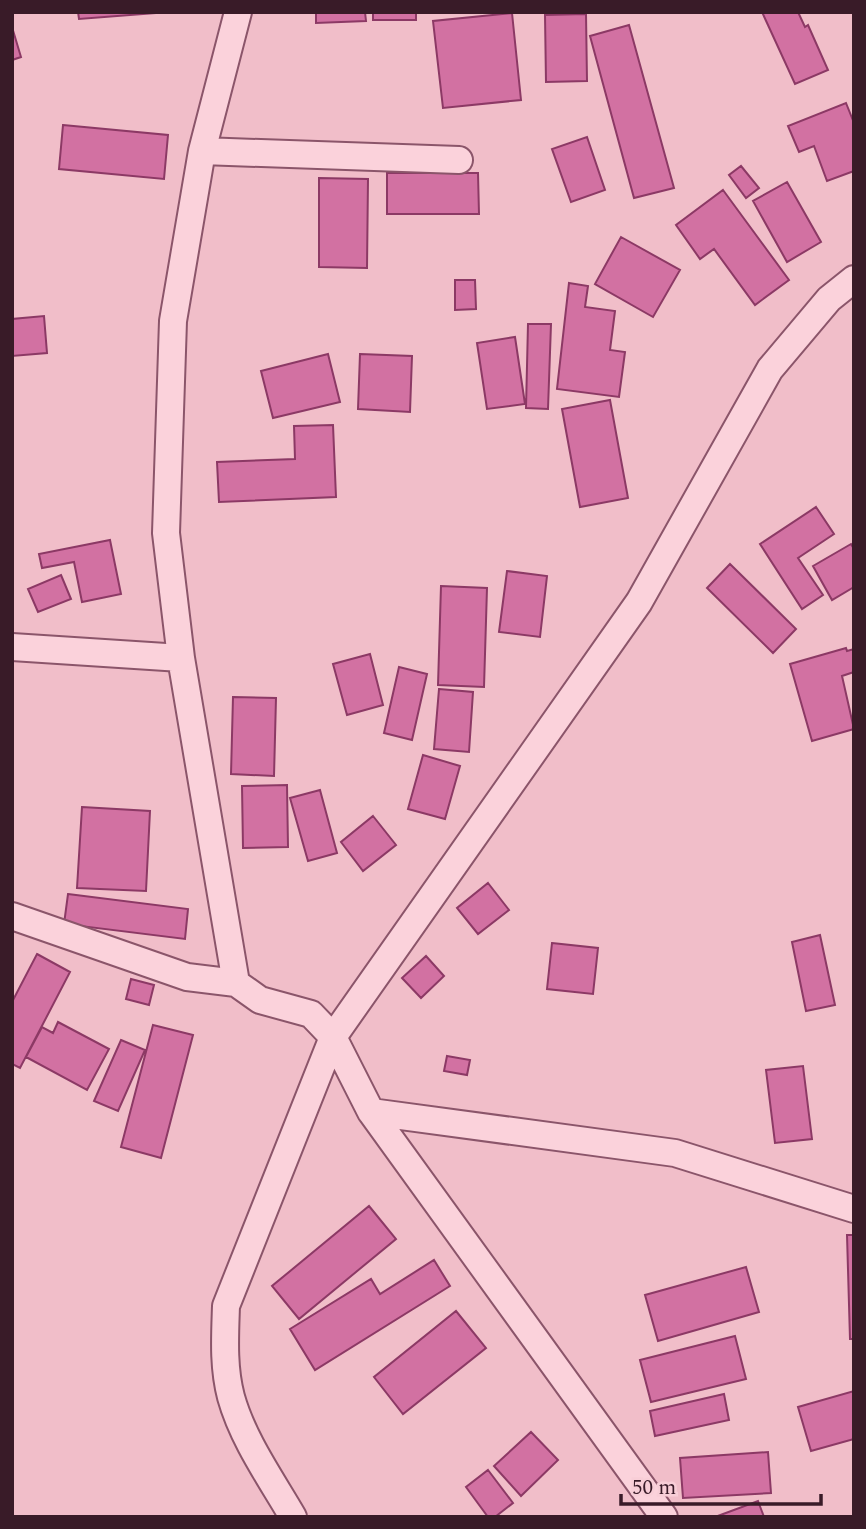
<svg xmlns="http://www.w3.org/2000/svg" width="866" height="1529" viewBox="0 0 866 1529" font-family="Spectral,serif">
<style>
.building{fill:#d271a2;stroke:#8c3965;stroke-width:2}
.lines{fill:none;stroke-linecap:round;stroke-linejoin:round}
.street-casing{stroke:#8b556a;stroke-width:30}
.street{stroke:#fbd2db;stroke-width:26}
</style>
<rect width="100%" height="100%" fill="#f1bec9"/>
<!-- building -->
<path class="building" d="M78,12H169L79,19Z
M316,12H365L366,21L316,23Z
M373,12H416V20H373Z
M762,12H798L805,27L808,25L828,70L795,84Z
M512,13L521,100L443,108L433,21Z
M586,14L587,81L546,82L545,15Z
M629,25L674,188L634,198L590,36Z
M12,27L21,57L12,60Z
M846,103L854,123V171L827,181L814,146L799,152L788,126Z
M63,125L168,135L164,179L59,169Z
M587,137L605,190L571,202L552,149Z
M741,166L759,188L746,198L729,175Z
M387,173H478L479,214H387Z
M319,178L368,179L367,268L319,267Z
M787,182L821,242L787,262L753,201Z
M723,190L789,280L755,305L714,249L700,259L676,225Z
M621,237L680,270L653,317L595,284Z
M455,280H475L476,309L455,310Z
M569,283L588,286L585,307L615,311L610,350L625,352L619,397L557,389Z
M44,316L47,353L12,356V319Z
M528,324H551L548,409L526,408Z
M515,337L525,404L487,409L477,343Z
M328,354L340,402L273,418L261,371Z
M360,354L412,356L410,412L358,409Z
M610,400L628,498L580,507L562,409Z
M333,425L336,497L219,502L217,462L295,459L294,426Z
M816,507L834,534L798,558L823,595L802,609L760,544Z
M110,540L121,594L82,602L74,562L42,568L39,554Z
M851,544L854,549V587L832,600L813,566Z
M730,564L796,629L773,653L707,588Z
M507,571L547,576L540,637L499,632Z
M61,575L71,599L38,612L28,589Z
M441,586L487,588L484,687L438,685Z
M846,648L847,651L854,649V672L842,676L854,729L812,741L790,664Z
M370,654L383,705L347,715L333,664Z
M399,667L427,674L412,740L384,733Z
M439,689L473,692L469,752L434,749Z
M233,697L276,698L274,776L231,774Z
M423,755L460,766L445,819L408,809Z
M287,785L288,847L243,848L242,786Z
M320,790L337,853L308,861L290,798Z
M82,807L150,811L146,891L77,888Z
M373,816L396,845L363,871L341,842Z
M488,883L509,910L478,934L457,908Z
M68,894L188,909L185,939L64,924Z
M820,935L835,1005L806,1011L792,942Z
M552,943L598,948L593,994L547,989Z
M37,954L70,972L20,1068L12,1064V1002Z
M426,956L444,976L421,998L402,978Z
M131,979L154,985L149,1005L126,999Z
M58,1022L109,1049L87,1090L26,1057L42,1027L53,1033Z
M153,1025L193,1035L161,1158L121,1147Z
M121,1040L145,1050L118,1111L94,1101Z
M447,1056L470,1060L467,1075L444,1071Z
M803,1066L812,1139L775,1143L766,1070Z
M369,1206L396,1239L299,1319L272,1286Z
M847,1235H854V1339H850Z
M434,1260L450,1286L315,1370L290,1329L371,1279L380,1294Z
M746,1267L759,1312L658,1341L645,1295Z
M456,1311L486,1348L403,1414L374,1377Z
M735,1336L746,1379L651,1402L640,1360Z
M854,1391V1439L811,1451L798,1407Z
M724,1394L729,1420L655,1436L650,1411Z
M531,1432L558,1460L521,1496L494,1466Z
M768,1452L771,1493L683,1498L680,1458Z
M488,1470L513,1503L495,1517H488L466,1487Z
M758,1501L764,1517H715Z"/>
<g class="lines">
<defs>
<path id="street" d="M238,12L202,151L173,321L166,533L181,658L236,983L260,1000L311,1014L333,1037L371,1112L664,1517
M202,151L459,160
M12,647L181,658
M12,916L187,977L236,983
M371,1112L675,1153L854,1209
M293,1517C271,1479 243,1440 231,1397C223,1367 225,1336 226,1306L333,1037L639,602L770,369L829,299L854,279"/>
</defs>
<!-- street casing -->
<use href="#street" class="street-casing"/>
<!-- street -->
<use href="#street" class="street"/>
</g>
<!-- border -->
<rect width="866" height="1529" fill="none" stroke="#391b28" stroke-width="28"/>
<!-- scale -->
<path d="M621 1494v10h200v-10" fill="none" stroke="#391b28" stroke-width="3.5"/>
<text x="632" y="1494" font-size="21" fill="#391b28" stroke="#f8ced7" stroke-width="5" paint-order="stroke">50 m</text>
</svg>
